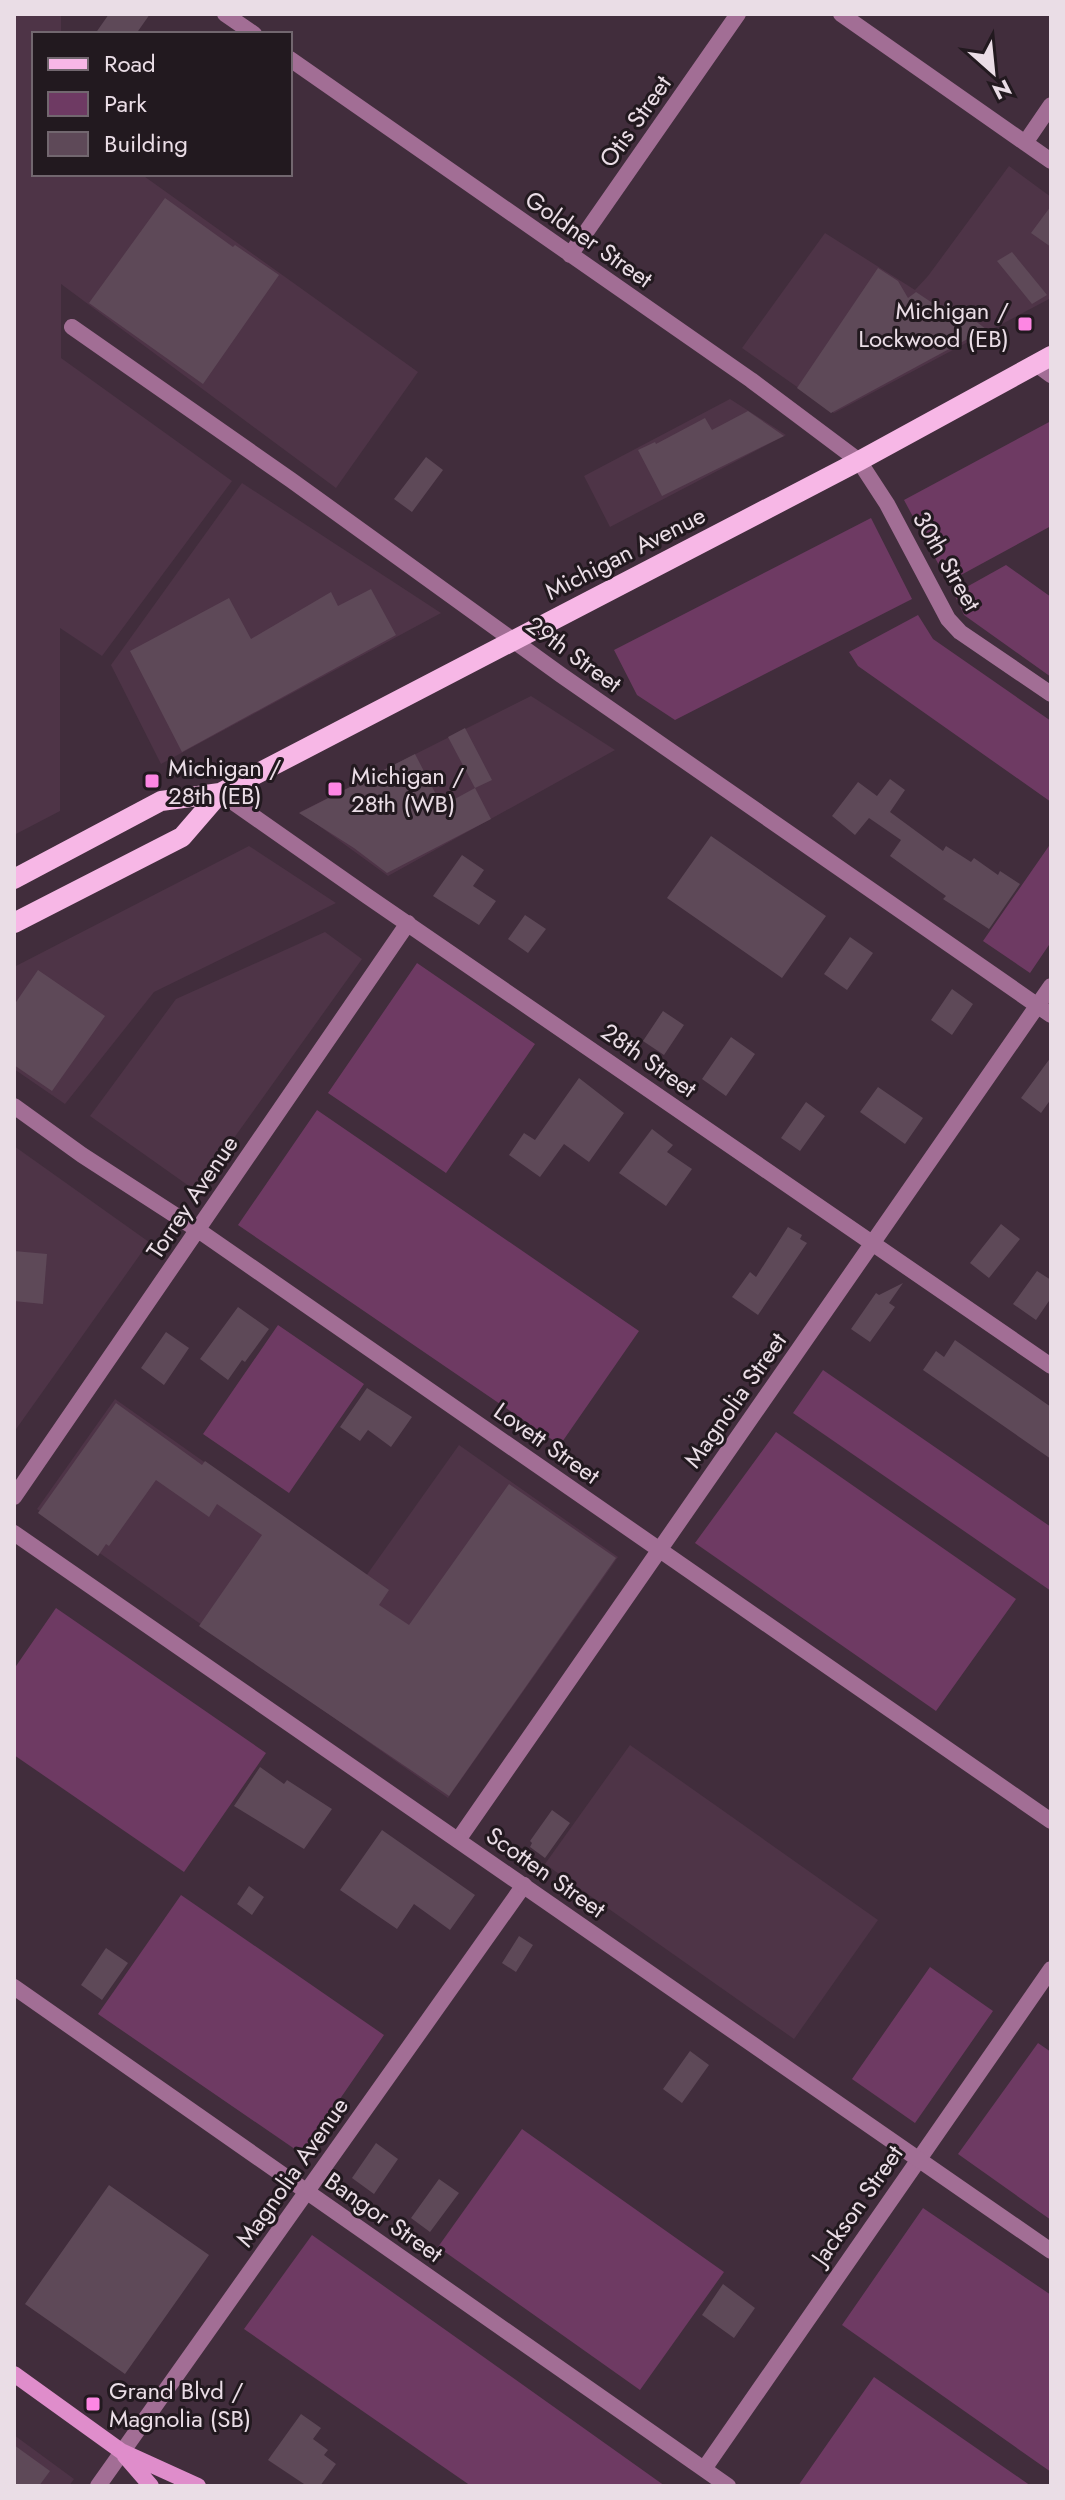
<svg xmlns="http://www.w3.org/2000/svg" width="1065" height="2500" viewBox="0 0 1065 2500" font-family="Jost,sans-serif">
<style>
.built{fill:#4e3447}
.green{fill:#6e3a63}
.building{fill:#5e4958}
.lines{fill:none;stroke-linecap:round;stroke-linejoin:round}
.minor{stroke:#a26e95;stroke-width:16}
.tertiary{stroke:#a26e95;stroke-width:16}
.secondary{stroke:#df8dcb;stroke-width:16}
.primary{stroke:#f7b7e6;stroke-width:20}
.poi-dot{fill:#fd86e3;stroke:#22191f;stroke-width:3}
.labels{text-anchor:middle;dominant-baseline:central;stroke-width:6;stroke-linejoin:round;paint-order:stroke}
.street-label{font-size:24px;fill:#eadde6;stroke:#22191f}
.poi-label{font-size:24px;fill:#eadde6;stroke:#22191f;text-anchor:start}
</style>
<rect width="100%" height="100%" fill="#412d3c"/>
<!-- built -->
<path class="built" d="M14,14H61V34H34V174H141L418,372L336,488L61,284V358L232,481L102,656L60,628V811L14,835Z
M1009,166L1051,197V298L834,413L742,348L825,233L915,290L928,276Z
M730,399L786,435L610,527L584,476Z
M242,483L441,613L161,764L111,665Z
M531,696L615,750L388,876L300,812Z
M249,846L336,903L154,992L65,1104L14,1069V967Z
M325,932L362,959L196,1191L90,1116L176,999Z
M14,1146L149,1242L14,1432Z
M115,1399L366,1576L459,1445L618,1557L448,1798L37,1509Z
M630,1745L878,1920L794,2039L545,1864Z
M14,2435L74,2479L69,2486H14Z"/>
<!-- green -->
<path class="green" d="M1051,421V526L948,582L904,500Z
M871,518L912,599L675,720L637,695L614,650Z
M1006,565L1051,597V677L964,615L954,594Z
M918,615L933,639L1051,721V802L858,666L849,652Z
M1051,843V942L1030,973L983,941Z
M417,963L535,1044L446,1173L328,1093Z
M317,1110L639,1331L560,1445L238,1225Z
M278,1325L364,1384L289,1493L203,1434Z
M823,1370L1051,1527V1591L793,1413Z
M776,1432L1016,1599L936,1711L695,1543Z
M56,1608L266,1753L184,1872L14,1755V1669Z
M181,1895L384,2035L302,2154L98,2014Z
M930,1967L993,2011L915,2123L852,2079Z
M1038,2043L1051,2052V2220L958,2154Z
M522,2129L724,2272L640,2390L438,2247Z
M923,2208L1051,2295V2472L842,2325Z
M312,2235L665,2486H471L244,2329Z
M874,2377L1031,2486H798Z"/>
<!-- building -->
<path class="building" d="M109,14H150L136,34H95Z
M165,198L233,247L235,245L279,275L203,384L89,303Z
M1051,206V247L1031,233Z
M1012,252L1043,290L1047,295L1032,304L997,261Z
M878,268L898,281L908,298L916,292L952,316L958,308L986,329L831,413L797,388Z
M748,411L784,436L662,496L638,450L655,442L656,444L705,418L712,430Z
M426,457L443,470L412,512L394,499Z
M371,589L396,635L182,752L130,651L229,598L251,639L331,592L338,606Z
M465,728L492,780L475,788L448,737Z
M415,754L442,806L475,788L491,819L387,873L354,848L299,813Z
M890,779L905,790L890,812L943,851L946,846L971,862L974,858L998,875L1000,871L1020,884L989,929L943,899L946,896L890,856L901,840L869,818L855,835L832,816L858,782L877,796Z
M711,836L826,916L782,978L667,898Z
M462,855L484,870L473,886L496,901L479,925L433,896Z
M525,915L546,929L528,953L508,939Z
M850,937L873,953L847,990L824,974Z
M38,970L105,1016L52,1091L14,1065V1005Z
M952,989L973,1004L952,1035L931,1020Z
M663,1011L684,1025L664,1055L643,1041Z
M731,1037L755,1054L726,1096L702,1079Z
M1051,1057V1099L1041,1113L1021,1098Z
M579,1078L624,1113L589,1162L564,1144L540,1177L509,1155L524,1133L535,1140Z
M878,1087L923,1118L905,1144L860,1112Z
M806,1102L825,1116L800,1151L781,1138Z
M652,1129L673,1145L667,1152L692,1169L666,1206L619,1173Z
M1001,1224L1020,1239L989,1278L970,1263Z
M788,1227L802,1235L800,1239L807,1243L758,1315L732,1297L750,1272L756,1277Z
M14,1251L47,1254L43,1304L14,1301Z
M1037,1271L1051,1280V1298L1036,1320L1013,1304Z
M903,1283L889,1303L895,1307L870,1342L851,1329L876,1293L879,1295Z
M238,1307L269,1329L245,1362L242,1360L228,1380L200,1359Z
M166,1332L189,1348L164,1385L141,1368Z
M955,1340L1051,1407V1459L923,1370L936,1351L944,1357Z
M367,1388L412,1417L391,1447L368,1430L360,1441L340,1427Z
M116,1403L202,1465L205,1461L389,1590L379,1605L409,1625L509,1484L616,1558L449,1796L199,1626L262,1535L217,1504L209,1517L156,1480L109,1546L106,1544L98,1556L38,1513Z
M260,1767L284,1784L287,1780L332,1809L304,1849L234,1806Z
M552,1810L570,1823L545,1858L530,1847L532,1843L530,1841Z
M382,1830L475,1895L450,1930L414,1904L397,1929L340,1890Z
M249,1886L264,1897L252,1915L237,1904Z
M519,1936L533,1945L516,1972L502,1963Z
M106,1948L128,1963L102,2000L81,1985Z
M690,2051L709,2065L682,2103L663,2089Z
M376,2143L398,2159L374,2194L352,2178Z
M439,2179L459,2193L430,2232L411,2218Z
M109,2185L209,2255L125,2374L25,2304Z
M723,2284L755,2308L734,2338L702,2315Z
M301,2414L321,2428L313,2439L328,2450L324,2455L336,2464L320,2486H307L268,2460Z
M14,2445L50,2471L39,2486H14Z"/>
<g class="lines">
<!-- minor -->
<path class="minor" d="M225,14L254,34
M841,14L1051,161
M290,59L751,380L859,461L887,504L948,619L960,632L1051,694
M1025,143L1051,105
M570,255L738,14
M72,327L291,480L561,675L1051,1015
M1036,364L1051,375
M220,793L367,896L1051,1366
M14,1106L82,1155L198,1230L1051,1821
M14,1497L408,923
M458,1840L1051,986
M14,1987L728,2486
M704,2469L1051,1969
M98,2486L524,1885"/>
<!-- tertiary -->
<path class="tertiary" d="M14,1533L1051,2251"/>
<!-- secondary -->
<path class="secondary" d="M14,2374L121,2451L198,2486
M125,2456L151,2486"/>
<!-- primary -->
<path class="primary" d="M14,879L161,801L220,793L859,461L1051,356
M14,923L182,837L220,793"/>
</g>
<!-- markers -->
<g class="poi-dot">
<rect x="1017" y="316" width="16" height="16" rx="4"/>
<rect x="144" y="773" width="16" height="16" rx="4"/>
<rect x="327" y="781" width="16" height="16" rx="4"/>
<rect x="85" y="2396" width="16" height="16" rx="4"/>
</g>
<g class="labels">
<!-- street labels -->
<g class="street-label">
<text transform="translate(635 121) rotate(-55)">Otis Street</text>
<text transform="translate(589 239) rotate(35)">Goldner Street</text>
<text transform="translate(625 553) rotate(-27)">Michigan Avenue</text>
<text transform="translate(947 561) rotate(60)">30th Street</text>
<text transform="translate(574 654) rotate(36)">29th Street</text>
<text transform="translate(649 1060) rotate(35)">28th Street</text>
<text transform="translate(192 1197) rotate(-56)">Torrey Avenue</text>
<text transform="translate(735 1400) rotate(-55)">Magnolia Street</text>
<text transform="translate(547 1443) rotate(35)">Lovett Street</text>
<text transform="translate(546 1872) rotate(35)">Scotten Street</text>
<text transform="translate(292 2172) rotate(-55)">Magnolia Avenue</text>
<text transform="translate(857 2205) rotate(-55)">Jackson Street</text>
<text transform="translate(384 2217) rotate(35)">Bangor Street</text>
</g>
<!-- poi labels -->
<g class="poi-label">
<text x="1009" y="310" text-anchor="end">Michigan /<tspan x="1009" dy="28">Lockwood (EB)</tspan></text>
<text x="168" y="767">Michigan /<tspan x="168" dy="28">28th (EB)</tspan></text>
<text x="351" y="775">Michigan /<tspan x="351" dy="28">28th (WB)</tspan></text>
<text x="109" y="2390">Grand Blvd /<tspan x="109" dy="28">Magnolia (SB)</tspan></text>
</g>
</g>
<!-- border -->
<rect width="1065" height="2500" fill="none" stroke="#eadde6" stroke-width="32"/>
<!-- legend -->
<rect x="32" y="32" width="260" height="144" fill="#22191f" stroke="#72676f" stroke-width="2"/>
<rect x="48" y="58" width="40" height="12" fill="#f7b7e6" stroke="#72676f" stroke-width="2"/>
<text x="104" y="72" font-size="24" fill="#eadde6">Road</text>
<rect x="48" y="92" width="40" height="24" fill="#6e3a63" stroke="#72676f" stroke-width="2"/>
<text x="104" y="112" font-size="24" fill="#eadde6">Park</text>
<rect x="48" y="132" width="40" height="24" fill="#5e4958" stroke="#72676f" stroke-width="2"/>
<text x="104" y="152" font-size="24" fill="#eadde6">Building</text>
<!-- north arrow -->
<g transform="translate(993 72) rotate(153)" stroke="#22191f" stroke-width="6" paint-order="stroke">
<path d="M0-6L14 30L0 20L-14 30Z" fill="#eadde6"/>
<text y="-12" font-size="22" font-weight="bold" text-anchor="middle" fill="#eadde6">N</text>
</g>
</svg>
